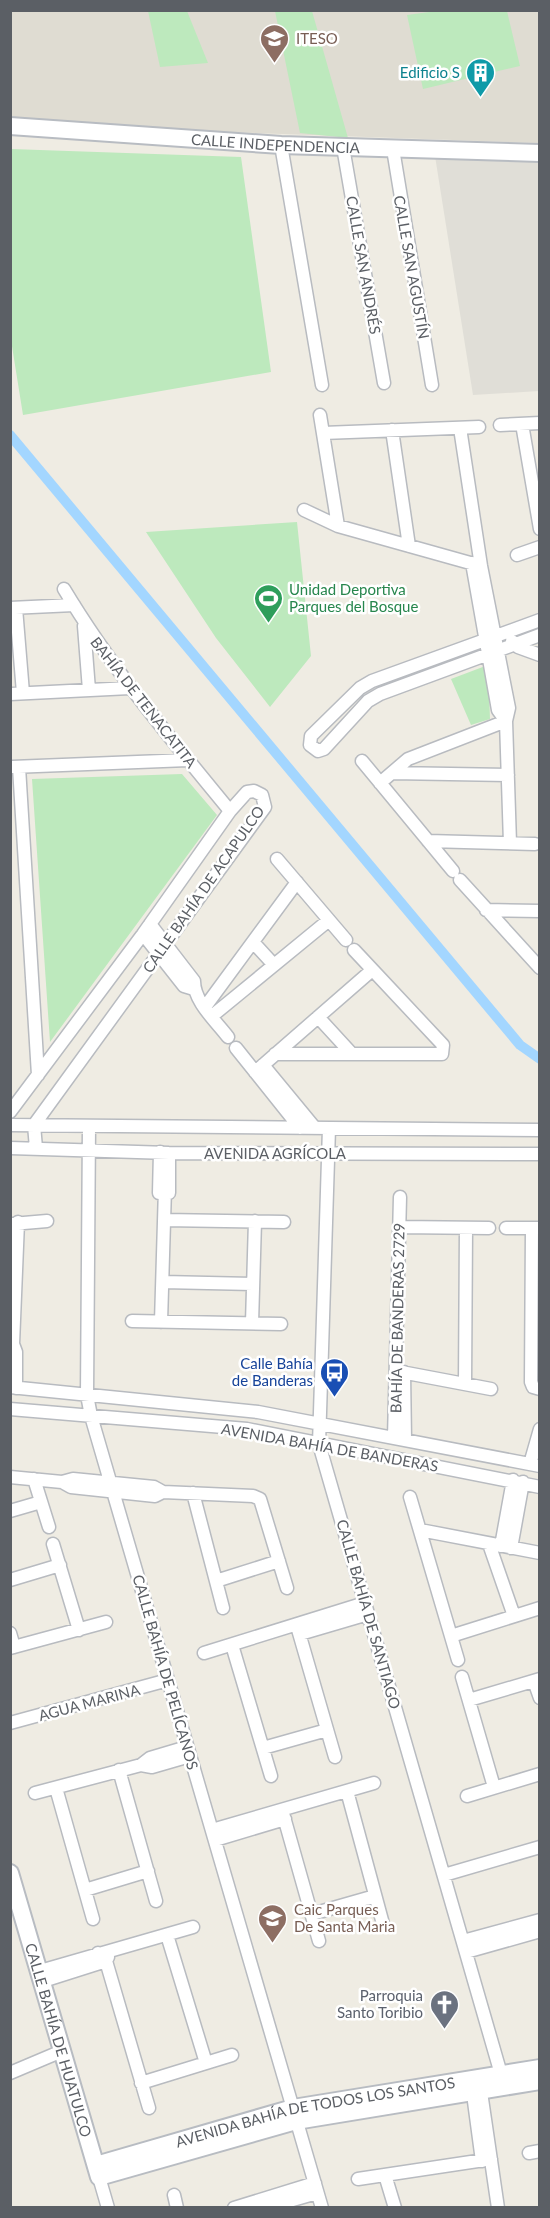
<svg xmlns="http://www.w3.org/2000/svg" width="550" height="2218" viewBox="0 0 550 2218" font-family="Lato,sans-serif">
<style>
.industrial{fill:#e0ded7}
.education{fill:#dfdcd2}
.green{fill:#bde9bd}
.lines{fill:none;stroke-linecap:round;stroke-linejoin:round}
.canal{stroke:#a3d6ff;stroke-width:10}
.street-casing{stroke:#b8bbc0;stroke-width:15}
.secondary-casing{stroke:#b8bcc2;stroke-width:20}
.street{stroke:#fff;stroke-width:12}
.secondary{stroke:#fff;stroke-width:16}
.labels{text-anchor:middle;dominant-baseline:central;stroke-width:5;stroke-linejoin:round;paint-order:stroke}
.education-label{font-size:15px;fill:#785e54;stroke:#fff;text-anchor:start}
.culture-label{font-size:15px;fill:#0d838f;stroke:#fff;text-anchor:end}
.street-label{font-size:15px;fill:#5b5f65;stroke:#fff}
.leisure-label{font-size:15px;fill:#27864d;stroke:#fff;text-anchor:start}
.transit-label{font-size:15px;fill:#164399;stroke:#fff;text-anchor:end}
.worship-label{font-size:15px;fill:#5b616d;stroke:#fff;text-anchor:end}
</style>
<rect width="100%" height="100%" fill="#efece3"/>
<!-- industrial -->
<path class="industrial" d="M435,156L539,162V391L473,395Z"/>
<!-- education -->
<path class="education" d="M10,11H539V143L196,131L11,117Z"/>
<!-- green -->
<path class="green" d="M444,10L507,11L520,66L423,89L407,15Z
M148,11H187L208,63L160,67Z
M275,11H312L348,138L300,133Z
M11,149L241,157L271,372L23,415L11,340Z
M297,522L311,656L270,707L216,638L146,532Z
M488,665L490,719L471,725L451,679Z
M182,774L217,815L50,1042L32,779Z"/>
<g class="lines">
<!-- canal -->
<path class="canal" d="M10,435L520,1045L540,1059"/>
<defs>
<path id="street" d="M281,145L322,385
M343,147L384,383
M393,149L432,385
M320,415L338,526
M522,424L540,529
M500,425L540,423
M460,428L481,566L509,708L506,721L510,843
M392,430L409,546
M323,433L479,427
M304,510L338,526L481,566
M517,555L540,547
M472,563L498,710L506,721
M64,589C112,669 171,739 230,811
M10,608L74,605
M16,608L23,693
M540,620L372,681L360,688L311,736L310,745L318,751L324,749L368,701L380,694L540,635
M84,626L89,690
M512,641L518,647L540,655
M10,694L130,688
M362,761L453,871
M12,767L188,760
M19,767L38,1075
M392,773L508,775
M380,783L408,759L506,721
M428,841L535,844
M277,859L346,940
M460,880L540,968
M486,910L540,911
M150,924L194,981C194,1002 216,1021 228,1037
M143,934L184,986L194,989
M253,942L274,965
M205,1007L297,882
M212,1016L329,920
M318,1017L352,1054
M236,1048L300,1128
M275,1054H442L443,1045L354,950
M263,1065L315,1128
M255,1072L371,971
M10,1112L143,934L230,811L247,792L254,791L262,795L265,807L34,1125L36,1148
M10,1125L540,1130
M89,1126L87,1395L91,1416L322,2208
M329,1128L319,1444L503,2081
M10,1148L169,1153L540,1154
M160,1152L159,1193L165,1188L169,1193V1153
M164,1220L284,1222
M12,1224L47,1221
M399,1227L489,1228
M506,1228H540
M532,1228L531,1382L533,1387L540,1389
M163,1282L253,1284
M132,1321L281,1324
M161,1322L165,1188
M252,1323L255,1221
M396,1371L491,1389
M404,1372L405,1440
M465,1384L466,1228
M10,1387L258,1412L540,1466
M16,1388V1352L13,1344L18,1222
M10,1409L247,1429L540,1487
M394,1438L400,1197
M530,1464L540,1429
M10,1477L62,1482L71,1487L155,1496L163,1492
M34,1479L49,1527
M62,1482L73,1479L154,1487L163,1492L253,1496L260,1499L287,1588
M193,1493L223,1608
M410,1497L458,1660
M10,1511L41,1502
M420,1530L540,1553
M53,1544L79,1630
M489,1544L514,1616
M501,1546L513,1480
M511,1548L523,1482
M10,1580L60,1565
M216,1581L279,1561
M297,1626L335,1757
M10,1633L14,1647
M300,1634L368,1614
M451,1636L540,1608
M232,1645L271,1776
M10,1648L106,1622
M204,1653L365,1603
M462,1677L494,1787
M534,1681L540,1698
M469,1700L540,1679
M10,1723L168,1680
M263,1748L327,1730
M141,1765L152,1767L190,1756
M119,1770L156,1901
M56,1788L93,1919
M347,1791L383,1924
M35,1793L141,1765L150,1758L187,1747
M467,1796L540,1774
M282,1810L319,1941
M212,1830L374,1783
M215,1840L285,1819
M444,1875L540,1847
M85,1890L148,1871
M312,1914L375,1896
M167,1935L206,2063
M463,1941L540,1920
M466,1952L537,1932
M98,1953L106,1961L149,2108
M40,1971L193,1927
M43,1981L106,1961L108,1957
M10,2073L62,2051
M141,2083L232,2055
M481,2092L498,2208
M473,2094L482,2161
M529,2153L540,2151
M385,2175L395,2208
M99,2177L108,2208
M358,2179L491,2159
M174,2195L177,2208
M234,2208L315,2183
M265,2208L317,2193"/>
<g id="secondary">
<path id="s1" d="M10,126L281,145L540,153"/>
<path id="s2" d="M10,1873L99,2177L296,2121L540,2081"/>
<path id="s3" d="M96,2165L293,2108L540,2068"/>
</g>
</defs>
<!-- street casing -->
<use href="#street" class="street-casing"/>
<!-- secondary casing -->
<use href="#secondary" class="secondary-casing"/>
<!-- street -->
<use href="#street" class="street"/>
<!-- secondary -->
<use href="#secondary" class="secondary"/>
</g>
<!-- icons -->
<defs>
<symbol id="university-pin" viewBox="-11 -11 22 30"><path d="M0 17L-7.5 6A9.5 9.5 0 1 1 7.5 6Z" fill="#8d6e63" stroke="#fff"/><path d="M0-5L7-2L0 1L-7-2ZM-4 1L0 2.5L4 1V4Q0 6-4 4Z" fill="#fff"/></symbol>
<symbol id="building-pin" viewBox="-11 -11 22 30"><path d="M0 17L-7.5 6A9.5 9.5 0 1 1 7.5 6Z" fill="#0f9aa8" stroke="#fff"/><path d="M-4-6H4V6H1V3H-1V6H-4ZM-2.5-4.3h1.7v1.8h-1.7ZM.8-4.3h1.7v1.8H.8ZM-2.5-1h1.7V.8h-1.7ZM.8-1h1.7V.8H.8Z" fill="#fff"/></symbol>
<symbol id="stadium-pin" viewBox="-11 -11 22 30"><path d="M0 17L-7.5 6A9.5 9.5 0 1 1 7.5 6Z" fill="#2e9e5b" stroke="#fff"/><path d="M0-5a6.5 5 0 1 0 0 10a6.5 5 0 1 0 0-10ZM-3.5-1.8h7v3.6h-7Z" fill="#fff"/></symbol>
<symbol id="bus-pin" viewBox="-11 -11 22 30"><path d="M0 17L-7.5 6A9.5 9.5 0 1 1 7.5 6Z" fill="#1a4fb4" stroke="#fff"/><path d="M-5-6H5V4H4V6H2V4H-2V6H-4V4H-5ZM-3.5-4V0h7V-4ZM-3.5 1.2v1.5H-2V1.2ZM2 1.2v1.5H3.5V1.2Z" fill="#fff"/></symbol>
<symbol id="school-pin" viewBox="-11 -11 22 30"><path d="M0 17L-7.5 6A9.5 9.5 0 1 1 7.5 6Z" fill="#8d6e63" stroke="#fff"/><path d="M0-5L7-2L0 1L-7-2ZM-4 1L0 2.5L4 1V4Q0 6-4 4Z" fill="#fff"/></symbol>
<symbol id="church-pin" viewBox="-11 -11 22 30"><path d="M0 17L-7.5 6A9.5 9.5 0 1 1 7.5 6Z" fill="#6b7280" stroke="#fff"/><path d="M-1.2-6h2.4v3.5h3.3v2.4h-3.3V6h-2.4V-.1h-3.3v-2.4h3.3Z" fill="#fff"/></symbol>
</defs>
<g fill-rule="evenodd">
<use href="#university-pin" x="258" y="22" width="33" height="45"/>
<use href="#building-pin" x="464" y="56" width="33" height="45"/>
<use href="#stadium-pin" x="252" y="582" width="33" height="45"/>
<use href="#bus-pin" x="318" y="1356" width="33" height="45"/>
<use href="#school-pin" x="256" y="1902" width="33" height="45"/>
<use href="#church-pin" x="428" y="1988" width="33" height="45"/>
</g>
<g class="labels">
<!-- education labels -->
<g class="education-label">
<text x="296" y="38">ITESO</text>
<text x="294" y="1909">Caic Parques<tspan x="294" dy="17">De Santa Maria</tspan></text>
</g>
<!-- culture labels -->
<g class="culture-label">
<text x="460" y="72">Edificio S</text>
</g>
<!-- street labels -->
<g class="street-label">
<text stroke="none"><textPath href="#s1" startOffset="266">CALLE INDEPENDENCIA</textPath></text>
<text transform="translate(364 265) rotate(80)">CALLE SAN ANDRÉS</text>
<text transform="translate(412 267) rotate(80)">CALLE SAN AGUSTÍN</text>
<text transform="translate(144 702) rotate(52)">BAHÍA DE TENACATITA</text>
<text transform="translate(203 889) rotate(-55)">CALLE BAHÍA DE ACAPULCO</text>
<text x="275" y="1153">AVENIDA AGRÍCOLA</text>
<text transform="translate(397 1318) rotate(-89)">BAHÍA DE BANDERAS 2729</text>
<text transform="translate(330 1447) rotate(10)">AVENIDA BAHÍA DE BANDERAS</text>
<text transform="translate(369 1614) rotate(74)">CALLE BAHÍA DE SANTIAGO</text>
<text transform="translate(166 1672) rotate(74)">CALLE BAHÍA DE PELÍCANOS</text>
<text transform="translate(89 1702) rotate(-15)">AGUA MARINA</text>
<text stroke="none"><textPath href="#s2" startOffset="174">CALLE BAHÍA DE HUATULCO</textPath></text>
<text stroke="none"><textPath href="#s3" startOffset="226">AVENIDA BAHÍA DE TODOS LOS SANTOS</textPath></text>
</g>
<!-- leisure labels -->
<g class="leisure-label">
<text x="289" y="589">Unidad Deportiva<tspan x="289" dy="17">Parques del Bosque</tspan></text>
</g>
<!-- transit labels -->
<g class="transit-label">
<text x="313" y="1363">Calle Bahía<tspan x="313" dy="17">de Banderas</tspan></text>
</g>
<!-- worship labels -->
<g class="worship-label">
<text x="423" y="1995">Parroquia<tspan x="423" dy="17">Santo Toribio</tspan></text>
</g>
</g>
<!-- border -->
<rect width="550" height="2218" fill="none" stroke="#5b5f65" stroke-width="24"/>
</svg>
